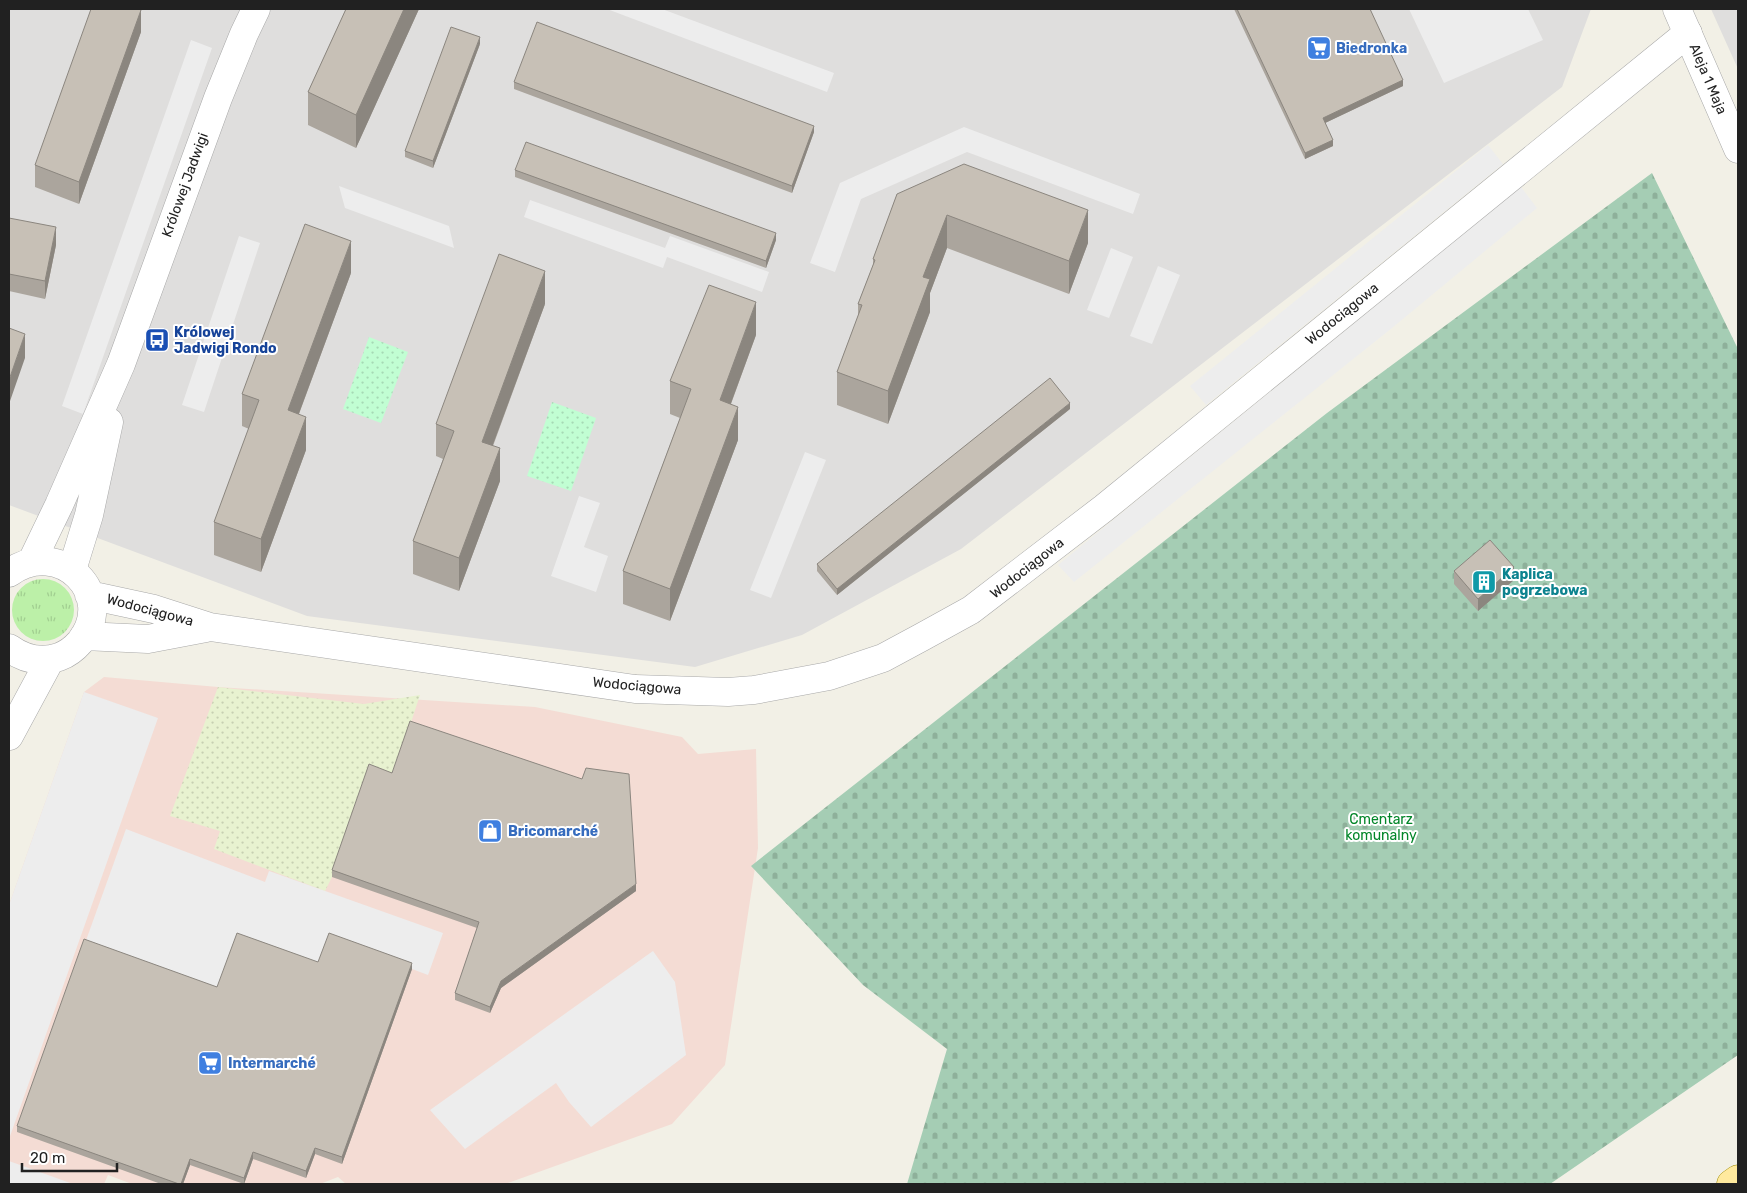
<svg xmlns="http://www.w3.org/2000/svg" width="1747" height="1193" viewBox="0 0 1747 1193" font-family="Rubik,sans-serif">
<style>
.residential{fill:#dfdedd}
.commercial{fill:#f4dcd4}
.farmland{fill:url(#farmland-dots)}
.grass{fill:url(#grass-tufts)}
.cemetery{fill:url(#cemetery-stones)}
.park{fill:url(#park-dots)}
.parking{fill:#ededed}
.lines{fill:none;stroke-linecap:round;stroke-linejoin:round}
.minor-casing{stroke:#a8a8a8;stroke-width:29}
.tertiary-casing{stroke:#a8a8a8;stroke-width:29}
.primary-casing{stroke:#9d8a00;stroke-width:29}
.minor{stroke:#fff;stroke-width:28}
.tertiary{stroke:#fff;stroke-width:28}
.primary{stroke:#ffea9e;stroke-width:28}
.wall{fill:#aba59d}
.shaded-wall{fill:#8b867f}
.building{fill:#c7c0b6;stroke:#8b867f}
.labels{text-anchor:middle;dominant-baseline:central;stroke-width:4;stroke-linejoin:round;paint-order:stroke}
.shop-label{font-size:14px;font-weight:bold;fill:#366cbe;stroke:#fff;text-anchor:start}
.street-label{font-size:14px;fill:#212121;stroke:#fff}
.transit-label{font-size:14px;font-weight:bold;fill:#164399;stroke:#fff;text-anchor:start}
.culture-label{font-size:14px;font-weight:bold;fill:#0d838f;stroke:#fff;text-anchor:start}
.park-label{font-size:14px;fill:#028629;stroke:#fff}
</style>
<defs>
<pattern id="farmland-dots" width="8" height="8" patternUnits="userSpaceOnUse" patternTransform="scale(1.25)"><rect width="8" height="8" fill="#e8f2d0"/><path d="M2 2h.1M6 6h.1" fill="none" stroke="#c7cfb2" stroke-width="1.8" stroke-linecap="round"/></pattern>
<pattern id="grass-tufts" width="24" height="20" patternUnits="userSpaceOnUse" patternTransform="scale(1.25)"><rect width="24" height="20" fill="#bcf0a8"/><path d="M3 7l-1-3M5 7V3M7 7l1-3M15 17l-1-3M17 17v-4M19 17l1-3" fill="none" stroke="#a1ce90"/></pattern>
<pattern id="cemetery-stones" width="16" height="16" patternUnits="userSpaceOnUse" patternTransform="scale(1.25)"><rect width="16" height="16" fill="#a5cdb4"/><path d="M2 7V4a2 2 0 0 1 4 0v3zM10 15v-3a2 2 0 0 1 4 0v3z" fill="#8eb09a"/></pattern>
<pattern id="park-dots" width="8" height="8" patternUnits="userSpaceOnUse" patternTransform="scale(1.25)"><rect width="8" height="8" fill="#c1fed3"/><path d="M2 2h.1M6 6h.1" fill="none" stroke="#a6d9b5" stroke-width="1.8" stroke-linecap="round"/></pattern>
</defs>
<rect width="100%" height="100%" fill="#f2f0e6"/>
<!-- residential -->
<path class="residential" d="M9,9H1591L1562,87L961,549L802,635L695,667L307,616L9,505Z
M1711,9H1738V69Z"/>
<!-- commercial -->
<path class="commercial" d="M104,677L218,687L535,707L682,737L698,754L756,749L758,848L725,1065L672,1124L505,1184H346L338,1177L320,1184H132L108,1175L104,1184H9V905L84,692Z"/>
<!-- farmland -->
<path class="farmland" d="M218,687L364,704L420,695L392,780L332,877L325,891L214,849L220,831L170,816Z"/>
<!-- grass -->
<path class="grass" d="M12 610a31 31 0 1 1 62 0a31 31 0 1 1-62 0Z"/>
<!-- cemetery -->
<path class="cemetery" d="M1652,173L1738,349V1055L1550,1184H907L947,1049L863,985L751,866L1327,413Z"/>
<!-- park -->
<path class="park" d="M369,337L408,352L381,423L343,409Z
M552,402L596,418L571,491L527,476Z"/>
<!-- parking -->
<path class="parking" d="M607,9H662L834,73L827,92Z
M1409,9H1528L1543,40L1444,83Z
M191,40L212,48L83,414L62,406Z
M964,127L1140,194L1133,214L967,152L861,199L835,272L810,263L840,183Z
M1488,145L1503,164L1206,405L1190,386Z
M339,186L449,226L454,248L345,208Z
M1521,187L1537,208L1392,328L1074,582L1058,565Z
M530,200L665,248L670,236L769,272L762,292L667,257L663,268L524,217Z
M239,236L260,243L204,412L182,405Z
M1111,248L1133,257L1109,318L1087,310Z
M1158,266L1180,275L1152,344L1130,336Z
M805,452L826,460L771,598L750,590Z
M579,496L600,503L584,547L608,556L596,592L551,576Z
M84,692L158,718L9,1139V905Z
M126,829L265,882L269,871L443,933L428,975L412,969H318L217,994L84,946Z
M653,951L675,982L686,1055L591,1127L569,1102L556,1083L465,1149L430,1110Z
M9,1161L73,1184H9Z"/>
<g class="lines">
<defs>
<path id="minor" d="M32,561L59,505L121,364L218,98L244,34L256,9
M72,570L89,515L109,422
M9,573C60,536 118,595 80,642C74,649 67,654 59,657C41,663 24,659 9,648
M89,595L154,609L210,627L635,689L728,692L754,690L829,676L883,658L922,637L971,610L1104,508L1688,33
M84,636L148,639L206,628
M9,736L50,660"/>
<path id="tertiary" d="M1677,9L1738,149"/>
<path id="primary" d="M1731,1184L1738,1179"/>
</defs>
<!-- minor casing -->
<use href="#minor" class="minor-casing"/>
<!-- tertiary casing -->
<use href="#tertiary" class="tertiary-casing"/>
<!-- primary casing -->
<use href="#primary" class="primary-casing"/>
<!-- minor -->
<use href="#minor" class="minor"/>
<!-- tertiary -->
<use href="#tertiary" class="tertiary"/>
<!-- primary -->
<use href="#primary" class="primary"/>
</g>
<!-- wall -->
<path class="wall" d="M139,9L141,32L79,204L35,187V165Z
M346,9H419L356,148L308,125V92Z
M1234,9H1370L1403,86L1325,123L1333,146L1305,159Z
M480,44L433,168L405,157V151Z
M514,82L814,132L792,193L514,89Z
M515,170L776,240L766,268L515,177Z
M897,194L1088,243L1069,294L947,248L930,293V312L888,424L837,405V372L858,316V304L873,265V259Z
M9,218L56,245L45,299L9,291Z
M351,273L299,414L306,450L261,572L214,555V522L249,429L242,426V394Z
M545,304L493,446L500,481L459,591L413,574V541L443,459L436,456V424Z
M756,335L731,404L738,440L670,621L623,604V571L680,418L670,414V381Z
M1070,409L837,595L817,571V564Z
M1454,571L1514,580L1478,611L1454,584Z
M332,870L636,891L501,988L490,1013L455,1000V993L477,928L332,877Z
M318,962L412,969L342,1164L315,1154L306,1178L253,1159L244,1184L190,1165L183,1184H161L17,1132V1126L217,987Z"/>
<!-- shaded-wall -->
<path class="shaded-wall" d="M404,9H419L356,148V115Z
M141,10V32L79,204V182Z
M480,37V44L433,168V161Z
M1403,80V86L1323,124V118Z
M814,126V132L792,193V186Z
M1333,140V146L1305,159V153Z
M1088,210V243L1069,294V261Z
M947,215V248L930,293V312L888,424V391L923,277Z
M56,227V245L45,299V281Z
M776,233V240L766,268V261Z
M351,241V273L288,443V410Z
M545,271V304L482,474V442Z
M756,302V335L720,433V400Z
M25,334V358L9,404V380Z
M1070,403V409L837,595V589Z
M738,407V440L670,621V589Z
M306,417V450L261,572V539Z
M500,448V481L459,591V558Z
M1514,567V580L1478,611V599Z
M636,884V891L501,988L490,1013V1007L501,981Z
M412,963V969L342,1164V1157Z
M315,1148V1154L306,1178V1171Z
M253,1152V1159L244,1184V1178Z
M190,1159V1165L183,1184H181Z"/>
<!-- building -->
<path class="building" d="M91,9H138L141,10L79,182L35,165Z
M346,9H404L356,115L308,92Z
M1237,9H1370L1403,80L1323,118L1333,140L1305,153Z
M537,22L814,126L792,186L514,82Z
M451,27L480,37L433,161L405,151Z
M526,142L776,233L766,261L515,170Z
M964,164L1088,210L1069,261L947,215L923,277L930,279L888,391L837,372L862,305L858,304L875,260L873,259L897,194Z
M9,218L56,227L45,281L9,274Z
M305,224L351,241L288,410L306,417L261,539L214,522L259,400L242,394Z
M499,254L545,271L482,442L500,448L459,558L413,541L454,431L436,424Z
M709,285L756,302L720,400L738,407L670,589L623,571L691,389L670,381Z
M9,328L25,334L9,380Z
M1050,378L1070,403L837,589L817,564Z
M1490,540L1514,567L1478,599L1454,571Z
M410,721L582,779L586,768L629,774L636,884L501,981L490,1007L455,993L479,922L332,870L369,764L392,773Z
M237,933L318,962L329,933L412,963L342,1157L315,1148L306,1171L253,1152L244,1178L190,1159L181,1184H179L17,1126L84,939L217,987Z"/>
<!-- icons -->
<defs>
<symbol id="supermarket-square" viewBox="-11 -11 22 22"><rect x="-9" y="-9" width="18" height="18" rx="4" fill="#3f7fe0" stroke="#fff"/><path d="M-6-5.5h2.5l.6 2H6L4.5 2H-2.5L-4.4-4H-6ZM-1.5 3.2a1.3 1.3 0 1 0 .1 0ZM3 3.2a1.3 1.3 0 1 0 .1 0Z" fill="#fff"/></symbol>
<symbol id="bus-square" viewBox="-11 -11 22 22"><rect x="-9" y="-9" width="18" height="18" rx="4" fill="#1a4fb4" stroke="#fff"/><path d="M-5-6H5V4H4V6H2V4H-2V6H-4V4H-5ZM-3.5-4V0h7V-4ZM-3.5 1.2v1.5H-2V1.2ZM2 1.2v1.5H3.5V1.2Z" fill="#fff"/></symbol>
<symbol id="building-square" viewBox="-11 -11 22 22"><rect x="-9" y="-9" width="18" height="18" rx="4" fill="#0f9aa8" stroke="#fff"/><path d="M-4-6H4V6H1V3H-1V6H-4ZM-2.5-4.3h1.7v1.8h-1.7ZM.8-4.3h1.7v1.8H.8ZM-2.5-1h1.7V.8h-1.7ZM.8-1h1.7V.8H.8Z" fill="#fff"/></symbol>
<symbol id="shop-square" viewBox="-11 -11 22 22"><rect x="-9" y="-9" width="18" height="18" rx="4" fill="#3f7fe0" stroke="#fff"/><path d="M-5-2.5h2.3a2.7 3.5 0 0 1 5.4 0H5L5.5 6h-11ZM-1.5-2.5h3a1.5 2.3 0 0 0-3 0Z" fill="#fff"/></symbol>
</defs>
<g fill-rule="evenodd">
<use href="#supermarket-square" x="1305" y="34" width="28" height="28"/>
<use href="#bus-square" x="143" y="326" width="28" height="28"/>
<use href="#building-square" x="1470" y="568" width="28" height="28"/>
<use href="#shop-square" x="476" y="817" width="28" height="28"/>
<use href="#supermarket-square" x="196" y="1049" width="28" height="28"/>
</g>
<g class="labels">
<!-- shop labels -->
<g class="shop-label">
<text x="1336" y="48">Biedronka</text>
<text x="508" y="831">Bricomarché</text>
<text x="228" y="1063">Intermarché</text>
</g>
<!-- street labels -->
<g class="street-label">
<text transform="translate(1708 79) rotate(67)">Aleja 1 Maja</text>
<text transform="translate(185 185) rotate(-70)">Królowej Jadwigi</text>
<text transform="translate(1342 314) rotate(-39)">Wodociągowa</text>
<text transform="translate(1027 568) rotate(-38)">Wodociągowa</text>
<text transform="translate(150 610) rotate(15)">Wodociągowa</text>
<text transform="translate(637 686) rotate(5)">Wodociągowa</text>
</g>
<!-- transit labels -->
<g class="transit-label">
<text x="174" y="332">Królowej<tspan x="174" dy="16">Jadwigi Rondo</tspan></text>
</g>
<!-- culture labels -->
<g class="culture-label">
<text x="1502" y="574">Kaplica<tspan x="1502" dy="16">pogrzebowa</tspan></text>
</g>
<!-- park labels -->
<g class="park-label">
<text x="1381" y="819">Cmentarz<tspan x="1381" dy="16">komunalny</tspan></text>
</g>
</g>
<!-- border -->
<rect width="1747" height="1193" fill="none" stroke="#212121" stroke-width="20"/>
<!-- scale -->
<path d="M22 1163v8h95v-8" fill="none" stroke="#212121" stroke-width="2.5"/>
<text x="30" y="1163" font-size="15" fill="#212121" stroke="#ffffff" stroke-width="4" paint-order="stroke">20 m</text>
</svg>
